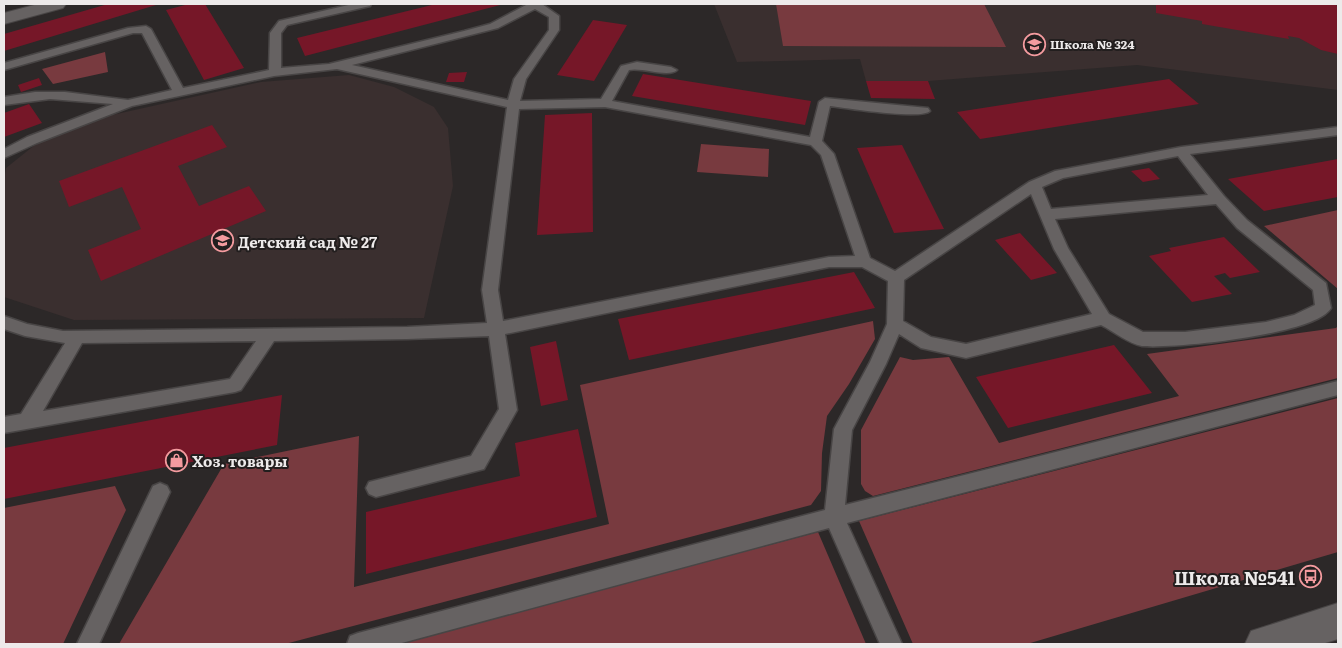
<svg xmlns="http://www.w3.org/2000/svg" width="1342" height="648" viewBox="0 0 1342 648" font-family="Literata,serif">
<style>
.built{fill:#3a2f2f}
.green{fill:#783a3f}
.building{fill:#761728}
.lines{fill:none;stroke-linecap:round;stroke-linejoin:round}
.service-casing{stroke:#484545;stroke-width:3}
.minor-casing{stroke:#484545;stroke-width:2}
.secondary-casing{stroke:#484545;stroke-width:2}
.service{fill:#666262;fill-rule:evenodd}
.minor{fill:#666262;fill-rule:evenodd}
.secondary{fill:#666262;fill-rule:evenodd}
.labels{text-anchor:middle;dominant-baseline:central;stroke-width:4;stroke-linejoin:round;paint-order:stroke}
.far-poi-label{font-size:12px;font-weight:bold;fill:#edeaea;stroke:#221e1e;text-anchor:start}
.poi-label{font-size:15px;font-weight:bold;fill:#edeaea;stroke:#221e1e;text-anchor:start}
.near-poi-label{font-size:18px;font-weight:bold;fill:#edeaea;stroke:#221e1e;text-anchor:end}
</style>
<rect width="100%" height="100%" fill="#2c2828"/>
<!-- built -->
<path class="built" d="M714,4H1338V90L1137,65L928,81H866L860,59L737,62Z
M349,75L394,87L434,107L448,128L453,186L424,318L74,320L4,297V180L6,168L36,144L94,119L261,82Z"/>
<!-- green -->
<path class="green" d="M776,4H984L1006,47L783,46Z
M105,52L108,72L53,84L42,69Z
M701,144L769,149L768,177L697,172Z
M1338,210V289L1264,226Z
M873,321L875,339L849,384L827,416L822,453L821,491L811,505L285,644H119L224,464L359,436L354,587L609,524L580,385Z
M1338,326V378L873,496L865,491L861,484V430L900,357L913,360L949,357L999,443L1179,396L1147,354L1336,328Z
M1338,398V552L1027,644H913L859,521Z
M115,486L126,510L63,644H4V508Z
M818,532L866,644H397Z"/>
<!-- building -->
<path class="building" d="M108,4L156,5L4,51V34Z
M189,4H205L244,68L204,80L166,10Z
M436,4H504L305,56L297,38Z
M1156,4H1336L1338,10V54L1321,50L1299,38L1288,36L1289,39L1202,24V21L1156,13Z
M593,20L627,25L594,81L557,75Z
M467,72L464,82H446L449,73Z
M643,74L811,101L805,125L632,96Z
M39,78L42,85L21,92L18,85Z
M1169,79L1199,104L980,139L957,112Z
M866,81H928L935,99L871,98Z
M29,104L42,123L4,137V113Z
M592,113L593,232L537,235L545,115Z
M212,125L227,147L178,166L199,206L249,186L266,211L101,281L88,250L141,229L122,187L69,207L59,181Z
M902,145L944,229L894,233L857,148Z
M1338,159V197L1264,211L1228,179Z
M1149,168L1160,179L1143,182L1131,171Z
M1020,233L1057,273L1031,280L995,240Z
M1224,237L1260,272L1230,278L1225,273L1214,276L1232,294L1192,302L1149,256L1171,251L1169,248Z
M854,272L875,308L629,360L618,319Z
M556,341L568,400L541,406L530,347Z
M1114,345L1152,393L1008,428L976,377Z
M282,395L277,445L4,499V448Z
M578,429L597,517L366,574V512L520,476L515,443Z"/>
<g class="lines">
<defs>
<path id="service" d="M353,4H371L370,6L287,25L281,33V68L329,64L464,31L490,24L528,4H542L559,16V30L526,79L520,101L601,99L621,66L637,62L671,67L677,70C669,78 642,67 629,70L612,101L810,137L819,102L825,98L928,108L930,111C922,120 846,108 830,106L822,141L834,154L870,258L895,271L1029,182L1055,171L1181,147L1338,127V135L1190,154L1224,196L1247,220L1326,283L1331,308C1316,335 1173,349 1142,346C1129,344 1113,331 1101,325L966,358L921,348L899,334L886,364L852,430L845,505L1338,381V395L847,523L902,644H880L829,528L398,644H347L350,636L358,633L825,510L834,429L870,362L887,324L888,281L862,267H829L505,334L517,410L484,469L376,497L369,494L366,488L369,482L471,456L499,409L489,336L407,339L274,341L241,390L235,392L4,433V417L21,414L65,343L25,336L4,329V316L27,324L63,331L407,327L487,323L482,290L507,107L337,69L274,76L132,106L37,143L4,158V149L27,137L113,104L50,99L4,105V97L35,92H65L128,100L172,90L142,33H133L4,70V63L128,28L146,26L151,29L183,88L269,70L270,33L279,21ZM535,9L549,17V30L514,79L508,100L352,65L498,28ZM605,107L811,145L821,155L855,256L829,257L503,321L498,290L519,109ZM1178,156L1208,195L1051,209L1042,187L1063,178ZM1031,194L1054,249L1092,314L966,344L931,337L903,321L904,280ZM1216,204L1237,228L1313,290L1315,305L1294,315L1266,322L1185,332H1143L1109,314L1068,248L1055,219ZM256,341L230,379L43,411L82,343Z
M160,483L167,486L170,492L99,644H77L153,486Z"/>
<path id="minor" d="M38,4H66L63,8L4,24V13Z"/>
<path id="secondary" d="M1338,603V639L1322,644H1245L1251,631Z"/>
</defs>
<!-- service casing -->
<use href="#service" class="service-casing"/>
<!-- minor casing -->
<use href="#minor" class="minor-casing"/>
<!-- secondary casing -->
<use href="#secondary" class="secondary-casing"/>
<!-- service -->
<use href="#service" class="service"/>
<!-- minor -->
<use href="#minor" class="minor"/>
<!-- secondary -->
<use href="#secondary" class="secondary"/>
</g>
<!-- icons -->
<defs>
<symbol id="school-ring" viewBox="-11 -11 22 22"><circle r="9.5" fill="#221e1e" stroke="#f49b9f" stroke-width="1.5"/><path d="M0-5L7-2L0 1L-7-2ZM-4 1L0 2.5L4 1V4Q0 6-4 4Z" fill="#f49b9f"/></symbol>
<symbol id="shop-ring" viewBox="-11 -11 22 22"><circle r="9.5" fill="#221e1e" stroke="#f49b9f" stroke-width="1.5"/><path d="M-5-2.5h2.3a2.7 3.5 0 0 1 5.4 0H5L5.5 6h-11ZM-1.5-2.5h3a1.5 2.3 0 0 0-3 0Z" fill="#f49b9f"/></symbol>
<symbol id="bus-ring" viewBox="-11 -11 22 22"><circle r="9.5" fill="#221e1e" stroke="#f49b9f" stroke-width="1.5"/><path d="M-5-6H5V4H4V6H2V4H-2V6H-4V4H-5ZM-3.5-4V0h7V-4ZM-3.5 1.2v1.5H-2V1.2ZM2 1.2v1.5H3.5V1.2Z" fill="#f49b9f"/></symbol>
</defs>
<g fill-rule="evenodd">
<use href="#school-ring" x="1022" y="32" width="25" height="25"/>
<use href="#school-ring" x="210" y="228" width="25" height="25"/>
<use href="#shop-ring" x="164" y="448" width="25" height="25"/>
<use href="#bus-ring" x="1298" y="564" width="25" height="25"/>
</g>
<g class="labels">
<!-- far-poi labels -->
<g class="far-poi-label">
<text x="1050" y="44">Школа № 324</text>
</g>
<!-- poi labels -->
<g class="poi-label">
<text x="238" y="241">Детский сад № 27</text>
<text x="192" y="460">Хоз. товары</text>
</g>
<!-- near-poi labels -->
<g class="near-poi-label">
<text x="1295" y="577">Школа №541</text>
</g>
</g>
<!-- border -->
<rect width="1342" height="648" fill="none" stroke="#edeaea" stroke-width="10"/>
</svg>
